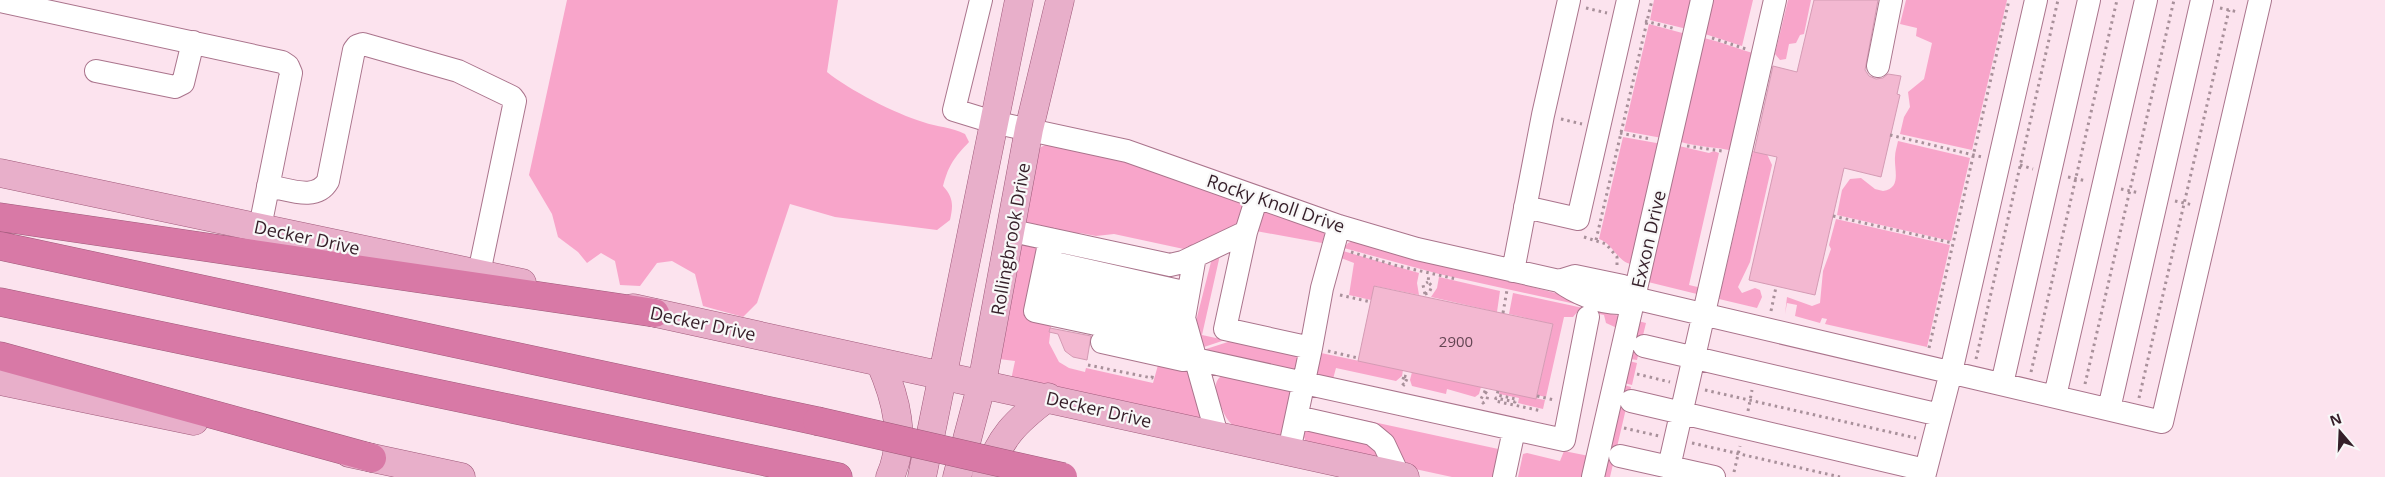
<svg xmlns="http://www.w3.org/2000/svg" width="2385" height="477" viewBox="0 0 2385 477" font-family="'Open Sans',sans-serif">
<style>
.green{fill:#f8a5ca}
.building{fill:#f3b8d1;stroke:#d49bb4}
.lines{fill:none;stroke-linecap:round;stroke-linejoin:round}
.minor-casing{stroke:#aa748c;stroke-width:24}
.major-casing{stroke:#9f5a7a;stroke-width:29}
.highway-casing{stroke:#9f5a7a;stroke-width:29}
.path{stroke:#a8909a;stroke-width:3;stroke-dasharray:2.5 4;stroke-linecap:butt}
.minor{stroke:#fff;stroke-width:22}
.major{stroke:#e8afca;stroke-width:28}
.highway{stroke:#d879a6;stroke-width:28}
.highway-bridge-casing{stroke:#9f5a7a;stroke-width:29;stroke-linecap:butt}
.highway-bridge{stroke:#d879a6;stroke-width:28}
.labels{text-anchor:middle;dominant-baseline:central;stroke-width:4.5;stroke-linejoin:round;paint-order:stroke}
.number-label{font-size:15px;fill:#644553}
.street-label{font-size:18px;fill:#351f29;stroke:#f8f8f8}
</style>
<rect width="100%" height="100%" fill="#fce3ee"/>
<!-- green -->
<path class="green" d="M567,0H838L827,72C849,90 896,114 923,122C937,127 952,127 965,134L969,142C954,158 949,164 943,186C954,198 953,206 950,220L937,230L835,217L790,204L757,303L743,317L703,306L695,274L672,261L657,263L640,286L620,285L615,261L601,253L587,263L578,252L558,237L552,214L529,175Z
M1654,0H1693L1687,29L1650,20Z
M1713,0H1753L1742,46L1705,34Z
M1788,0H1811L1804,34L1800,35L1796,43L1789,44L1786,59L1780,60L1775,54Z
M1906,0H2007L1972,150L1900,134L1904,117L1910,107L1908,92L1924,79L1932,43L1916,36L1917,28L1900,24Z
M1649,24L1686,34L1662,138L1624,131Z
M1704,38C1722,42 1738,49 1756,54L1750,61L1731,142L1734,151C1716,147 1699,147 1681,142Z
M1623,137L1662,144L1631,264C1618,262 1613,244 1599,239Z
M1898,141L1970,158L1951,241L1837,215L1842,190L1850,179L1861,178L1875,189L1883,191C1902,188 1894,170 1895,157C1895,152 1897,146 1898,141Z
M1052,142L1111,156L1242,201L1244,207L1239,223L1193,251L1114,234L1096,236L1080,233L1067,238L1028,229L1024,218L1037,152L1041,147Z
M1679,146L1709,153L1714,151L1719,153L1689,285L1702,288L1701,295L1648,282Z
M1753,151L1767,154L1772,165L1750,262L1738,287L1742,293L1755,288L1760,290L1762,297L1757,308L1719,299Z
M1265,211L1325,233L1322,243L1256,231Z
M1836,219L1950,245L1927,347L1825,324L1827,319L1822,318L1820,323L1795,316L1797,305L1787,303L1785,314L1787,297L1812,306L1820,303L1823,271L1831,249L1829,245Z
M1353,241L1606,306L1580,305L1439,274L1344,248L1348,243Z
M1021,242L1037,244L1052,319L1049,343L1059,362L1069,368L1085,372L1086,368L1153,383L1158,365L1189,371L1200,417L1197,419L1011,380L1015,361L999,359Z
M1343,251L1419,273L1417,283L1419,295L1375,286L1371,300L1349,295L1354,263L1341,258Z
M1220,255L1202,335L1225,340L1201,348L1195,325L1212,258Z
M1439,277L1500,291L1497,312L1431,297L1437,288Z
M1513,293L1620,316L1617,328L1606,323L1604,315L1579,310L1573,317H1564L1546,397L1537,395L1553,324L1509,314Z
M1638,321L1646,323L1637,360L1630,359Z
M1231,341L1300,357L1299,373L1203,350Z
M1321,353L1403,370L1402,376L1396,381L1336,368L1333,379L1317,375Z
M1629,361L1637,363L1632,385L1624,383Z
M1412,372L1481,387L1479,394L1475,397L1447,389L1446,394L1412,386L1410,380Z
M1221,376L1295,389L1282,436L1276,438C1241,430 1229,435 1218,397C1215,389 1214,382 1221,376Z
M1624,385L1631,387L1610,477H1603Z
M1500,391L1545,400L1543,409L1518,403L1519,398L1499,394Z
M1313,409L1503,450L1496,477H1452L1415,469L1397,455Z
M1305,427L1368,438L1379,457L1375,459L1306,442L1304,437Z
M1564,451L1589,456L1584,477H1518L1523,454L1527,453L1560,461Z"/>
<!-- building -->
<path class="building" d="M1814,0H1878L1865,70L1869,76L1876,79L1883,78L1888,74L1901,76L1897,94L1900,95L1881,177L1844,168L1815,295L1749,280L1777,157L1754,152L1773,66L1797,72Z
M1374,286L1553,324L1536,399L1358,361Z
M1050,328L1091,336L1087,360L1073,357L1065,351L1058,334L1049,332Z"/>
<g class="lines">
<defs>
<path id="minor" d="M981,0L954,110L993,122L1127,151L1339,226L1417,249L1559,281C1575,293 1599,303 1619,303C1624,303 1630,299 1634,298
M0,1L282,62L288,66L291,73L260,227
M1878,66L1891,0
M96,71L175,87L183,83L193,42
M268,186C288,189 316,202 328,181L354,50L357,46L363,44L458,71L512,97L515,101L479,273
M1525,207L1578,219L1628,0
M1012,231L1170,265L1183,262L1246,232L1257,197
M1246,232L1225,329L1311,348L1322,288L1339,226
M1050,239L1035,311L1190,344
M1195,256L1184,318L1217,435
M1046,261L1188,293
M1513,271L1543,115L1569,0
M1042,278L1185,309
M1559,281L1575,276L1623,286L1634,298
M1039,294L1185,326
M1634,298L2162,422L2260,0
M1102,342L1183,360L1195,359L1564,440L1588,317
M1644,346L1940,415
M2002,384L2089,0
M2055,396L2146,0
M1631,401L1925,470
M2109,409L2202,0
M1297,417L1372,434L1384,444L1399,476
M1289,451L1311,348
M1620,456L1714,477
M1669,467L1775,0
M1504,477L1514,430
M1593,477L1702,0
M1924,477L1951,372L2036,0"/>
<path id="major" d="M0,173L522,283
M633,308L1405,477
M880,362C896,398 907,439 890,477
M0,381L194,421
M349,453L461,477
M922,477L1019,0
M957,477L982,383L1029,129L1060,0
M986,477C1000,437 1015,422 1048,397"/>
<path id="highway" d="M0,217L655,313
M0,246L817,421
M0,302L838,477
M0,356L372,458"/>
</defs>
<!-- minor casing -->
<use href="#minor" class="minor-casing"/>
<!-- major casing -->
<use href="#major" class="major-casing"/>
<!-- highway casing -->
<use href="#highway" class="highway-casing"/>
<!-- path -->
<path class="path" d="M1586,8L1607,13
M2220,8L2238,12
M1645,21L1676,29
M1712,38L1746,49
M1561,119L1582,124
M1620,133L1651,139
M1890,135L1982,157
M1687,146L1722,151
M2020,165L2033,169
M2068,177L2087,181
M2121,189L2140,193
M2175,201L2193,205
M1833,216L1953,243
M1584,237L1606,244L1617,257V265
M1596,240L1652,0
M1351,252L1394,265L1456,279
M1425,294L1429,293L1432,286L1428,282L1429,274
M1425,294L1423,285L1428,282
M1340,295L1371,302
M1771,311L1776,287
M1503,313L1507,290
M1929,348L2009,0
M1328,351L1358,358
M1976,359L2058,0
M1088,365L1152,378L1153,372
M2031,372L2117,0
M1637,374L1670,382
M1404,376L1408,377L1404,385L1402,383Z
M2085,384L2174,0
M1705,390L1916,438
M1498,391L1497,395L1516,399L1515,402L1496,398L1495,401L1542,411
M1485,392L1488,394L1487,400L1483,403L1481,399L1486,389
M1537,396L1554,400
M2139,398L2229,10
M1748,411L1752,390
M1624,428L1659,436
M1692,443L1840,477
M1734,472L1740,446"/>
<!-- minor -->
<use href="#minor" class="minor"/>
<!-- major -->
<use href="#major" class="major"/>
<!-- highway -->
<use href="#highway" class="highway"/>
<defs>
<path id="highway-bridge" d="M817,421L1063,477"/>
</defs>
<!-- highway-bridge casing -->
<use href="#highway-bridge" class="highway-bridge-casing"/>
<!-- highway-bridge -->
<use href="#highway-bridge" class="highway-bridge"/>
</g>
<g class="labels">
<!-- number labels -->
<g class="number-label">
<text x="1456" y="341">2900</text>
</g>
<!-- street labels -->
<g class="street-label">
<text transform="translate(1276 203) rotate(19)">Rocky Knoll Drive</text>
<text transform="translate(307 237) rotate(12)">Decker Drive</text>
<text transform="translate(1010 239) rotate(-80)">Rollingbrook Drive</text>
<text transform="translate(1648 239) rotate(-77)">Exxon Drive</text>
<text transform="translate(703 323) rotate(12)">Decker Drive</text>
<text transform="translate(1099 409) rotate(13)">Decker Drive</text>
</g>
</g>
<!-- north arrow -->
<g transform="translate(2340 432) rotate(341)" stroke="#f8f8f8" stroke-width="4" paint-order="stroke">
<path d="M0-4L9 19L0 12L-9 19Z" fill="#351f29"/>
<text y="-8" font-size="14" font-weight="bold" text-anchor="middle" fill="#351f29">N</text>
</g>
</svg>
